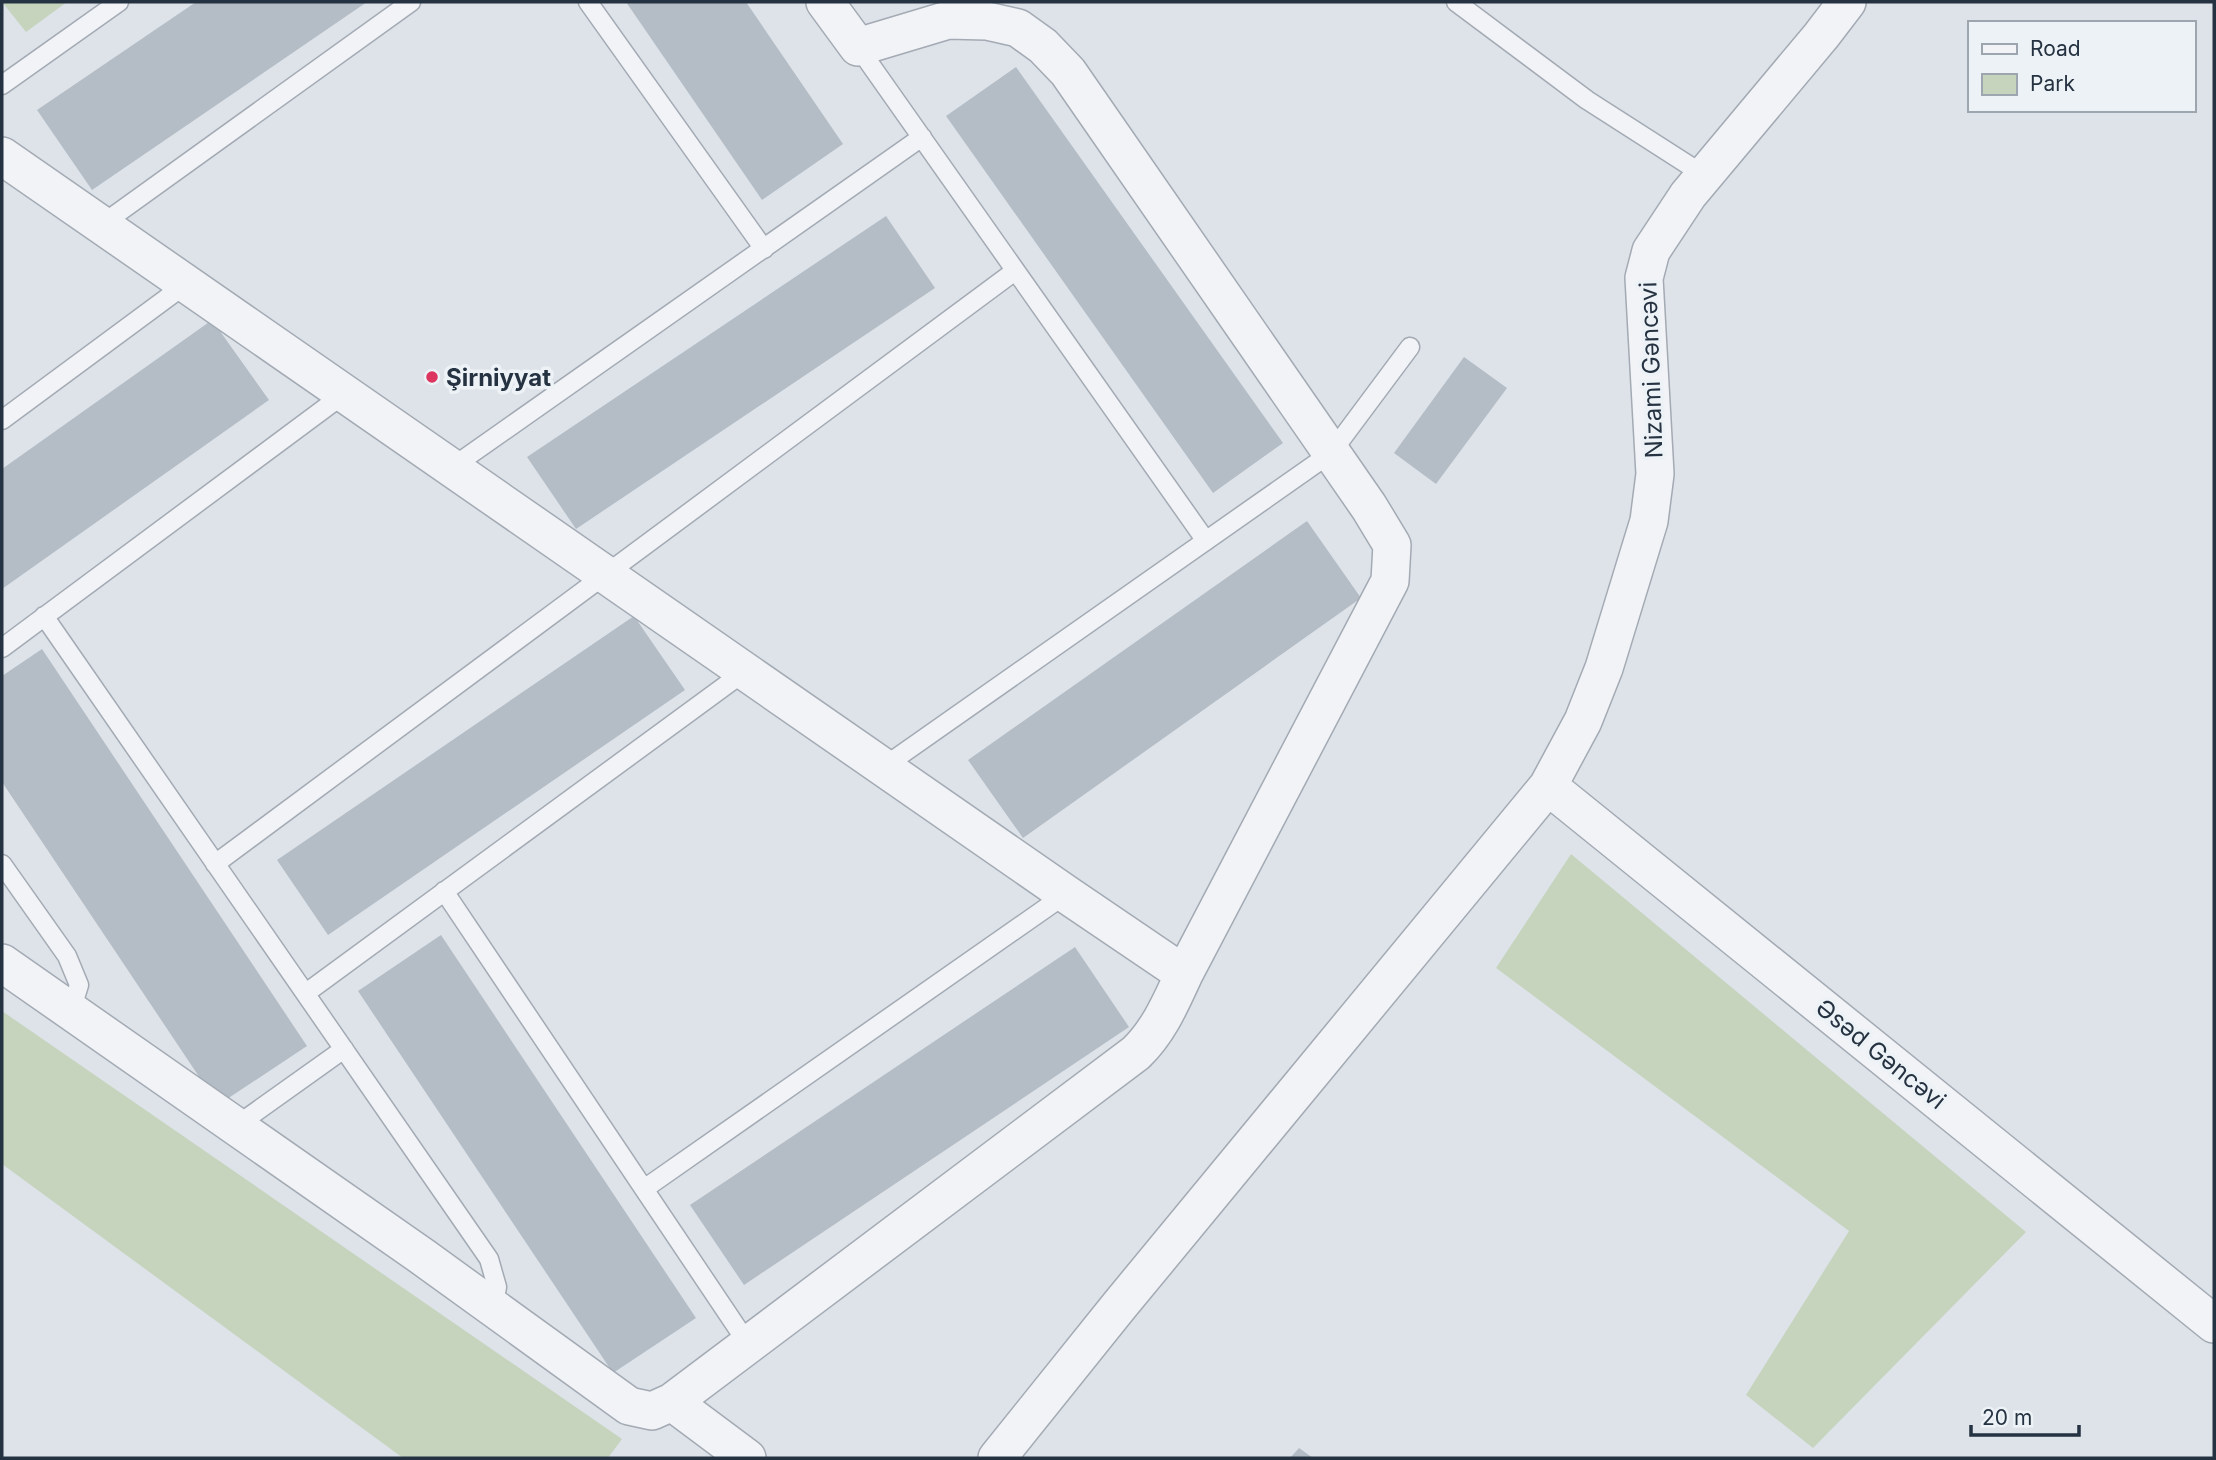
<svg xmlns="http://www.w3.org/2000/svg" width="2216" height="1460" viewBox="0 0 2216 1460" font-family="Inter,sans-serif">
<style>
.green{fill:#c6d4be}
.building{fill:#b4bdc6}
.lines{fill:none;stroke-linecap:round;stroke-linejoin:round}
.lane-casing{stroke:#a3aab3;stroke-width:21}
.street-casing{stroke:#a3aab3;stroke-width:40}
.lane{stroke:#f1f3f7;stroke-width:18}
.street{stroke:#f1f3f7;stroke-width:37}
.poi-dot{fill:#dc355f;stroke:#edf2f6;stroke-width:2.5}
.labels{text-anchor:middle;dominant-baseline:central;stroke-width:7;stroke-linejoin:round;paint-order:stroke}
.street-label{font-size:24px;fill:#253241;stroke:#edf2f6}
.poi-label{font-size:24px;font-weight:bold;fill:#253241;stroke:#edf2f6;text-anchor:start}
</style>
<rect width="100%" height="100%" fill="#dee3e9"/>
<!-- green -->
<path class="green" d="M2,2H67L26,32Z
M1571,854L2026,1232L1813,1448L1746,1395L1849,1231L1496,968Z
M2,1011L622,1439L608,1458H403L2,1164Z"/>
<!-- building -->
<path class="building" d="M196,2H367L92,190L37,110Z
M626,2H746L843,144L762,200Z
M1016,67L1283,443L1213,493L946,116Z
M886,216L935,288L576,529L527,457Z
M212,320L269,400L2,589V469Z
M1464,357L1507,388L1436,484L1394,453Z
M1307,521L1361,598L1023,838L968,760Z
M634,616L685,690L328,935L277,860Z
M42,649L307,1046L218,1105L2,782V676Z
M441,935L696,1318L613,1373L358,991Z
M1075,947L1129,1027L744,1285L690,1205Z
M1299,1448L1313,1458H1290Z"/>
<g class="lines">
<defs>
<path id="lane" d="M588,2L764,249
M1456,2L1587,100L1704,175
M858,47L1206,541
M2,85L119,2
M101,225L411,2
M2,420L186,284
M451,468L922,137
M44,616L489,1259L497,1287L493,1308
M2,648L344,394
M882,768L1331,453L1410,347
M2,864L67,956L79,985L71,1011
M215,864L1015,271
M444,891L748,1344
M306,993L744,672
M236,1126L344,1049
M644,1189L1066,894"/>
<path id="street" d="M2,156L1066,894L1184,974
M1548,786L2214,1324
M2,963L423,1257L629,1406L652,1411L672,1402L1136,1053C1159,1031 1171,1002 1184,974L1390,581L1392,545L1369,507L1068,72L1043,46L1018,28L987,21L948,20L858,47L825,2
M672,1402L747,1458
M997,1458L1119,1306L1548,786L1583,721L1604,668L1649,521L1655,474L1644,278L1651,251L1688,195L1821,36L1847,2"/>
</defs>
<!-- lane casing -->
<use href="#lane" class="lane-casing"/>
<!-- street casing -->
<use href="#street" class="street-casing"/>
<!-- lane -->
<use href="#lane" class="lane"/>
<!-- street -->
<use href="#street" class="street"/>
</g>
<!-- markers -->
<circle class="poi-dot" cx="432" cy="377" r="7"/>
<g class="labels">
<!-- street labels -->
<g class="street-label">
<text transform="translate(1651 370) rotate(-92)">Nizami Gəncəvi</text>
<text transform="translate(1881 1054) rotate(39)">Əsəd Gəncəvi</text>
</g>
<!-- poi labels -->
<g class="poi-label">
<text x="446" y="377">Şirniyyat</text>
</g>
</g>
<!-- border -->
<rect width="2216" height="1460" fill="none" stroke="#253241" stroke-width="7"/>
<!-- legend -->
<rect x="1968" y="21" width="228" height="91" fill="#edf2f6" stroke="#9da5ae" stroke-width="2"/>
<rect x="1982" y="44" width="35" height="10" fill="#f1f3f7" stroke="#9da5ae" stroke-width="2"/>
<text x="2030" y="56" font-size="21" fill="#253241">Road</text>
<rect x="1982" y="74" width="35" height="21" fill="#c6d4be" stroke="#9da5ae" stroke-width="2"/>
<text x="2030" y="91" font-size="21" fill="#253241">Park</text>
<!-- scale -->
<path d="M1971 1425v10h108v-10" fill="none" stroke="#253241" stroke-width="3.5"/>
<text x="1982" y="1425" font-size="21" fill="#253241" stroke="#edf2f6" stroke-width="5" paint-order="stroke">20 m</text>
</svg>
